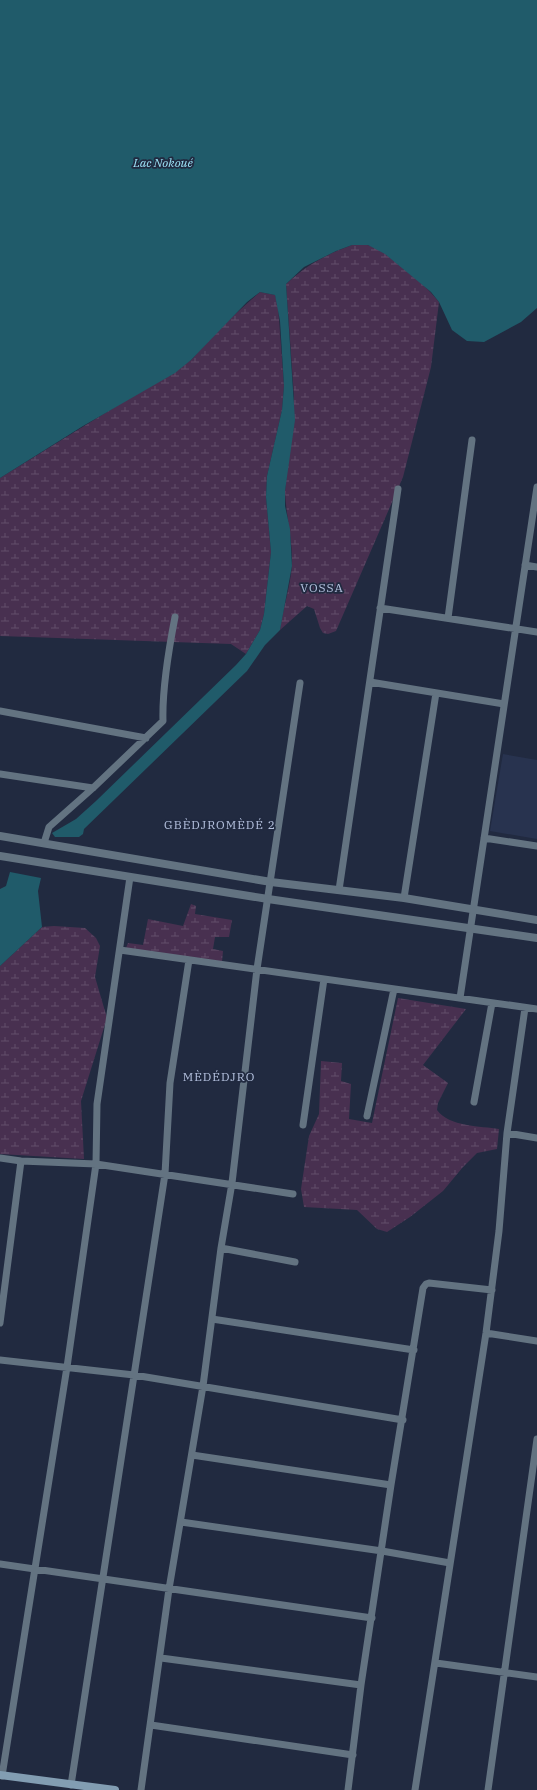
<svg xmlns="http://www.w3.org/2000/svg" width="537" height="1790" viewBox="0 0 537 1790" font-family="'IBM Plex Serif',serif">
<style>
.built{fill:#28334f}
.wetland{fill:url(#wetland-marsh)}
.water{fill:#205b6a}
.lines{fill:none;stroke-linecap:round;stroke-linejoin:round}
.minor{stroke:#637381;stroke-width:7}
.tertiary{stroke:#637381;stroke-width:8}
.secondary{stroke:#829db2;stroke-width:8}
.labels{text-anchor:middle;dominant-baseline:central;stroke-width:3.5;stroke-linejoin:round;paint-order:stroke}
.water-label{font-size:12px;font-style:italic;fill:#9ee5f9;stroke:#212a40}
.neighbourhood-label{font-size:12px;letter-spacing:1px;fill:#b4c1de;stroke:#212a40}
</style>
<defs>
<pattern id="wetland-marsh" width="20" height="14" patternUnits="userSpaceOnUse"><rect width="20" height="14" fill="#483050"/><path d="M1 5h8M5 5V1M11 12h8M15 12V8" fill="none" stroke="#624e6a"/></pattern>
</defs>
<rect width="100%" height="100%" fill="#212a40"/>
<!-- built -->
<path class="built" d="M503,754L537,760V839L490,831Z"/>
<!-- wetland -->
<path class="wetland" d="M352,245C357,245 363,244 367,245C388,249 426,286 439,302L431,367L403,477L336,631L328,634L323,633L320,628L314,609L307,606L280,630C283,609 290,587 292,566C293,541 286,516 285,491L294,396L286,284C307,265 325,255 352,245Z
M260,292L275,295L278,306L284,386L282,410L267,476L266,497L271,552L264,614L260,630L246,654L231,644L0,636V478L191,360L223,325Z
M191,904L196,906L195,914L232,920L229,937H215L213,949L223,951L222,962L126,948L128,943L143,945L148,919L183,926Z
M54,926L85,928L96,938L100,946L95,977L107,1018L81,1101L84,1159L0,1154V966L42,927Z
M398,998L466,1009L423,1065L448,1083L438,1103L437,1110C449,1127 481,1126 499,1129L497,1149L477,1153L463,1167L443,1191L410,1217L387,1232L377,1229L357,1210L304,1207L301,1189L309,1136L319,1114L321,1061L342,1063L341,1081L351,1084L349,1119L372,1123Z"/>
<!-- water -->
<path class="water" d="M0,0H537V308L521,322L484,342L467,341L452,330L439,302L431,292L385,254L368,245H352L336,251L304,267L286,284L295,420L285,491V506L290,529L292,566L280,630L265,645L247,671L84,829L83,834L79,837H55L52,833L76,819L96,801L236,665L246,654L260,630L264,614L271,552L266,497L267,476L282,410L284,386L280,321L275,295L260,292L247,302L191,360L175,373L83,426L0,478Z
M10,872L41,878L38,891L42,927L0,966V889L6,886Z"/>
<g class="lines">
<!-- minor -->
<path class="minor" d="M525,565L537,567
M380,608L537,632
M448,618L472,440
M370,682L504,704
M0,711L146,738
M0,774L93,788
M484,838L537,846
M44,843L49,827L93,788L163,721C162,690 169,648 175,617
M339,890L398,489
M404,898L436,693
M120,950L537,1009
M460,998L537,487
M474,1102L492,1003
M367,1116L394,989
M303,1125L324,979
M507,1133L537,1138
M0,1158L21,1161L96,1164L293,1194
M221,1248L295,1262
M212,1319L414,1350
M0,1323L21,1161
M486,1333L537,1341
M0,1360L134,1375L403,1420
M192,1455L391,1485
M181,1522L382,1551L450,1563
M0,1564L372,1618
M161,1658L361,1685
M436,1663L537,1677
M151,1725L353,1755
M2,1776L67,1367L96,1164L97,1104L130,877
M71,1785L165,1174L170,1083L189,960
M141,1790L169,1589L203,1386L221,1248L232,1183L257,969L300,683
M348,1790L361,1685L391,1485L423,1288L426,1284L429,1283L492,1290
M415,1790L486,1333L499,1231L507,1133L525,1008
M488,1790L537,1439"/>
<!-- tertiary -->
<path class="tertiary" d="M0,836L271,882L404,898L537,920
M0,856L268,899L537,938"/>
<!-- secondary -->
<path class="secondary" d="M0,1775L115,1790"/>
</g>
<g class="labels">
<!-- water labels -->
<g class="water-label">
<text x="163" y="162">Lac Nokoué</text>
</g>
<!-- neighbourhood labels -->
<g class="neighbourhood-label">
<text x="322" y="587">VOSSA</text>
<text x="220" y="824">GBÈDJROMÈDÉ 2</text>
<text x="219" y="1076">MÈDÉDJRO</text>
</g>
</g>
</svg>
